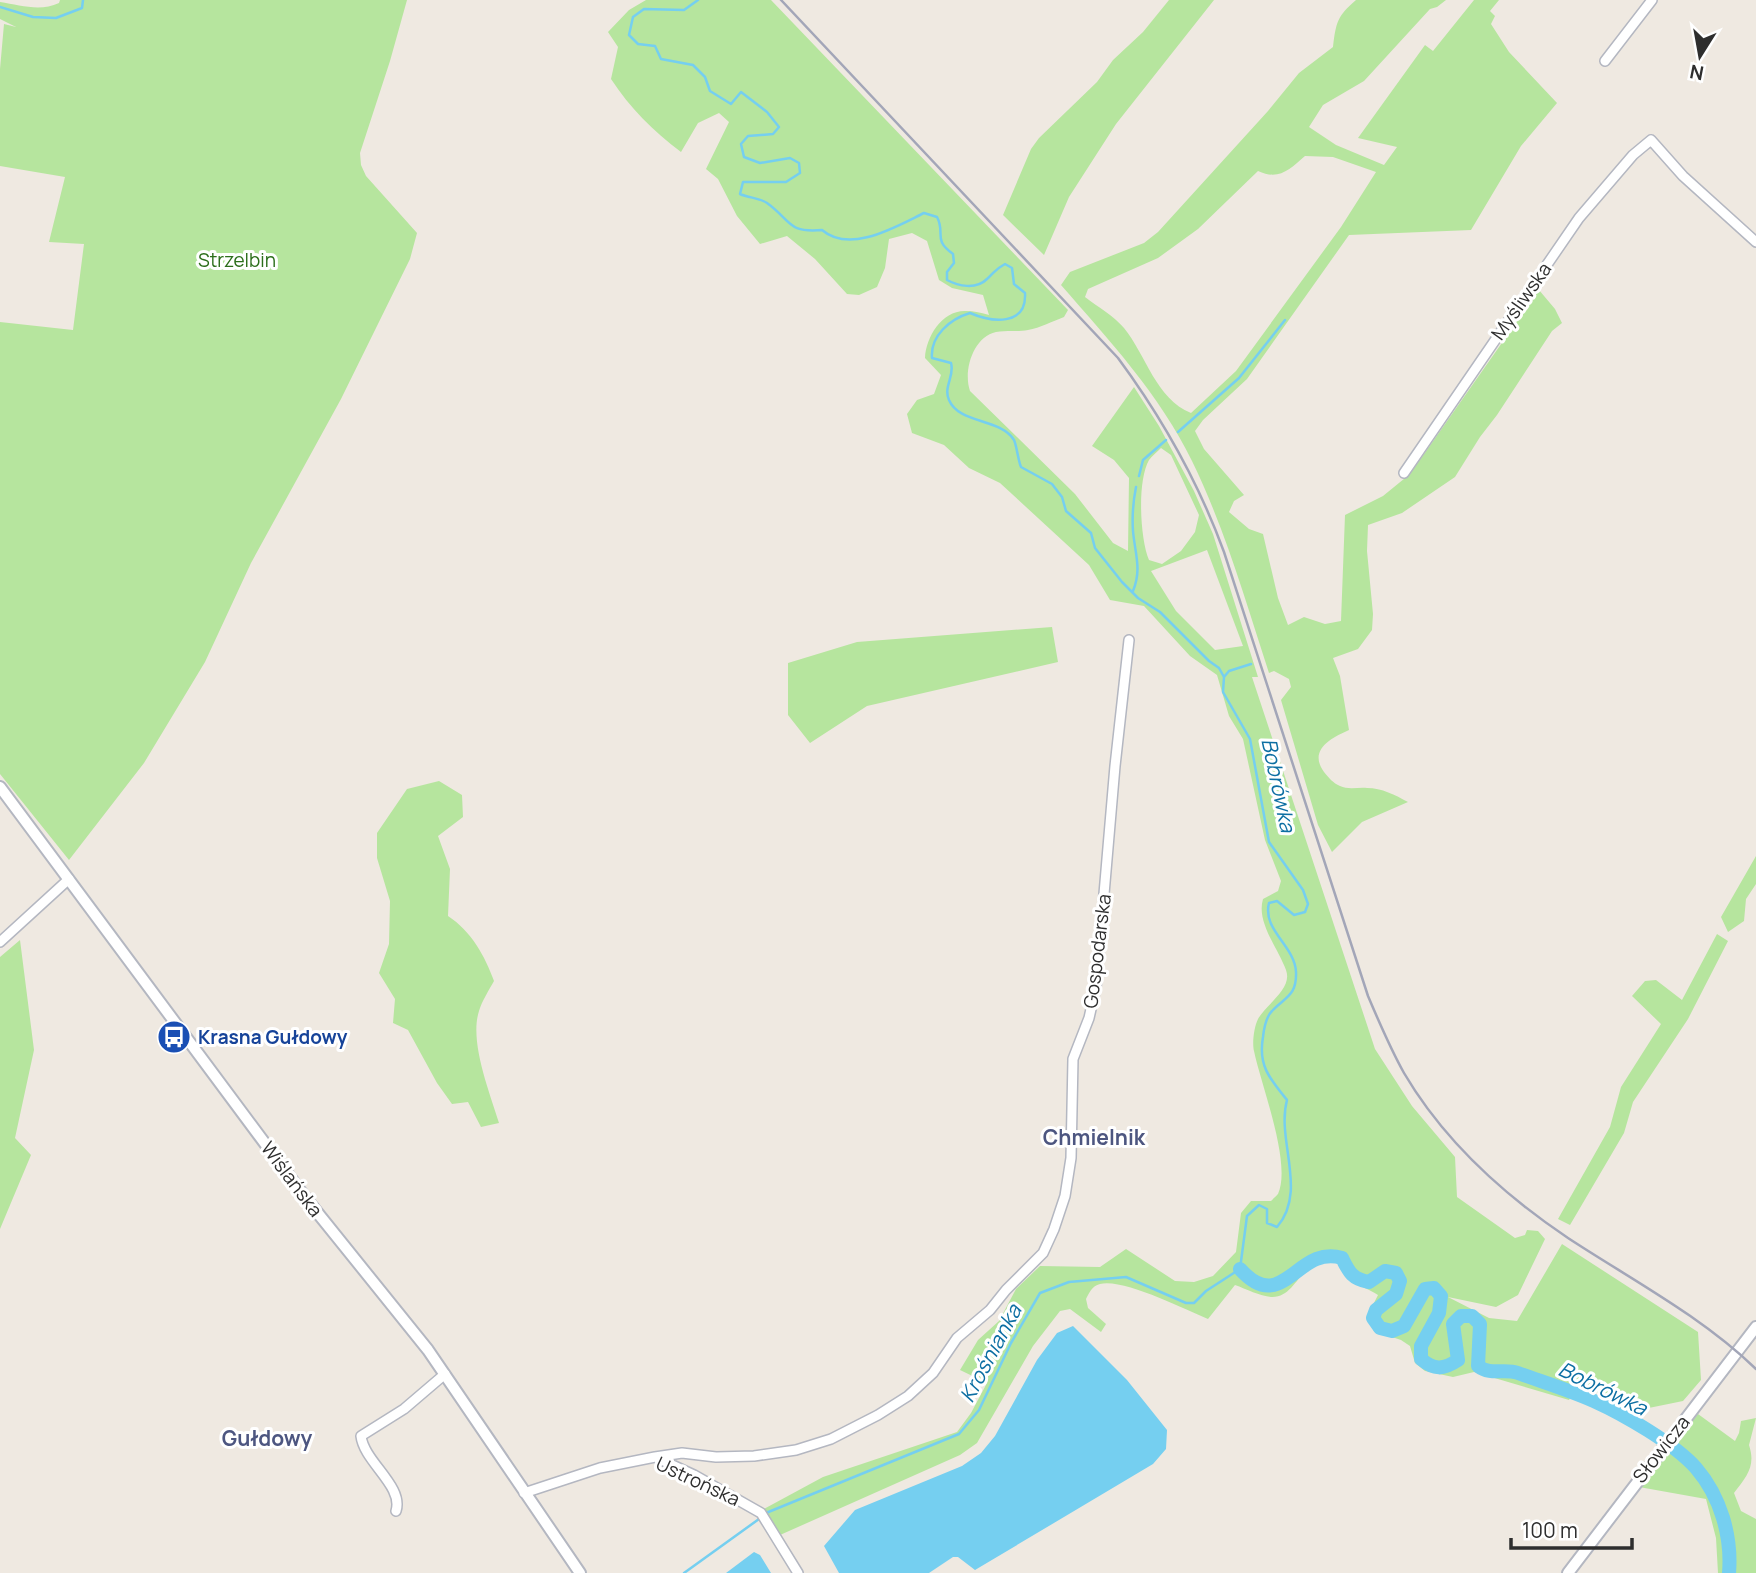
<svg xmlns="http://www.w3.org/2000/svg" width="1756" height="1573" viewBox="0 0 1756 1573" font-family="Manrope,sans-serif">
<style>
.green{fill:#b6e59e;fill-rule:evenodd}
.water{fill:#75cff0}
.lines{fill:none;stroke-linecap:round;stroke-linejoin:round}
.stream{stroke:#75cff0;stroke-width:2.5}
.river{stroke:#75cff0;stroke-width:14}
.minor-casing{stroke:#b4b7c1;stroke-width:12}
.tertiary-casing{stroke:#b4b7c1;stroke-width:14}
.minor{stroke:#fff;stroke-width:9}
.tertiary{stroke:#fff;stroke-width:10}
.rail{stroke:#a3a6b8;stroke-width:2.5}
.labels{text-anchor:middle;dominant-baseline:central;stroke-width:6;stroke-linejoin:round;paint-order:stroke}
.park-label{font-size:19px;fill:#2c6e1b;stroke:#fff}
.street-label{font-size:19px;fill:#2e2e2e;stroke:#fff}
.transit-label{font-size:19px;font-weight:bold;fill:#164399;stroke:#fff;text-anchor:start}
.water-label{font-size:21px;font-style:italic;fill:#0d6fa3;stroke:#fff}
.neighbourhood-label{font-size:21px;font-weight:bold;fill:#4d5680;stroke:#fff}
</style>
<rect width="100%" height="100%" fill="#efe9e1"/>
<!-- green -->
<path class="green" d="M60,0H407L390,61L360,153L361,165L366,176L417,233L410,259L341,399L251,563L205,662L144,763L69,860L0,774V322L73,330L84,244L49,242L65,177L0,166V69L4,24L16,27L0,19V2C20,5 40,12 59,3Z
M646,0H771L1068,310L1064,317C1053,321 1040,328 1028,330C1018,332 1006,330 996,332C973,337 963,371 970,391L1075,494L1113,543L1128,551L1129,478L1114,460L1092,446L1134,387L1159,426L1194,491L1213,534L1258,677H1252L1375,1049L1412,1106L1455,1157L1457,1197L1515,1238L1525,1235L1527,1230L1538,1231L1545,1239L1518,1295L1496,1307L1448,1297L1489,1318L1517,1321L1562,1244L1698,1332L1701,1380L1683,1401L1634,1411L1578,1383L1569,1400L1474,1372L1453,1377L1425,1371L1415,1363L1410,1346L1401,1340L1374,1331C1366,1317 1371,1309 1378,1295C1355,1281 1353,1288 1339,1262C1301,1250 1299,1299 1271,1297C1260,1296 1246,1289 1235,1285L1208,1319C1184,1309 1123,1278 1100,1284C1092,1286 1089,1293 1086,1299L1088,1308L1106,1324L1101,1332L1070,1309L1060,1311L1033,1346L977,1443L960,1455L780,1535L762,1510L823,1477L957,1432L971,1413L987,1383L960,1370L978,1340L999,1321L1016,1289L1040,1266L1100,1267L1126,1249L1175,1281L1194,1282L1213,1276L1236,1252L1241,1213L1251,1201H1271C1272,1200 1277,1195 1278,1194C1292,1163 1261,1085 1254,1051C1252,1043 1254,1027 1258,1019C1266,1004 1293,989 1286,970C1278,948 1256,922 1263,899L1278,891L1281,881L1265,840L1243,739L1229,716L1217,675L1190,656L1144,606L1110,600L1089,565L1000,483L969,468L944,445L912,433L907,414L917,400L934,394L941,375L925,358C926,337 942,310 966,311C974,311 982,313 989,315L983,295L952,288L939,280L927,241L912,233L889,239L885,268L877,287L859,295L847,294L815,259L787,236L760,244L737,216L718,179L706,169L729,122L719,113L698,123L681,152C653,131 630,108 611,79L618,47L608,32L629,10ZM1161,448L1171,455L1199,515L1195,532L1181,551L1162,564L1149,560C1140,539 1137,481 1149,460C1152,456 1157,452 1161,448ZM1207,550L1243,646L1215,650L1176,611L1151,571Z
M1169,0H1214L1116,124L1069,197L1044,255L1003,215L1031,149L1039,138L1097,82L1113,60L1143,32Z
M1356,0H1446L1437,7L1430,9L1364,81L1323,105L1309,127L1336,145L1384,165L1397,147L1358,138L1425,45L1433,51L1474,0H1499L1490,11L1495,16L1491,24L1509,52L1557,103L1521,146L1471,230L1349,235L1247,379L1203,420L1195,431L1204,449L1244,495L1234,501L1229,512L1249,529L1263,534L1278,598L1288,625L1304,617L1325,624L1341,621L1345,515L1383,496L1410,474L1539,290L1555,309L1562,323L1552,331L1497,415L1480,437L1455,477L1402,513L1368,525L1367,551L1373,614L1372,630L1358,649L1333,658L1340,676L1349,730C1331,738 1308,750 1324,772C1329,778 1333,783 1340,786C1348,790 1359,787 1367,788C1382,788 1395,795 1408,802L1362,822L1332,852L1318,825L1281,700L1291,687L1289,679L1274,671L1269,673C1246,602 1225,529 1192,461C1160,395 1109,340 1061,285L1070,272L1144,243L1158,232L1268,111L1299,73L1333,47C1336,23 1337,16 1356,0ZM1305,156L1333,157L1376,172L1341,227L1236,371L1191,413C1156,399 1146,355 1124,328C1114,316 1098,307 1085,297L1088,289L1158,258L1198,229L1258,171C1279,181 1290,169 1305,156Z
M1052,627L1058,662L867,706L810,743L788,715V663L857,642Z
M439,781L462,795L463,817L438,836L450,869L448,916C471,931 485,956 494,981C489,990 482,1001 479,1011C469,1042 490,1093 499,1123L481,1127L468,1102L452,1104L437,1083L408,1030L393,1023L395,999L379,973L389,944L390,901L377,858V833L407,789Z
M1756,856V884L1746,899L1744,921L1728,932L1721,917Z
M1717,934L1728,941L1688,1019L1633,1102L1624,1133L1570,1225L1558,1219L1610,1127L1621,1087L1661,1024L1632,996L1645,981L1656,980L1682,1000Z
M20,940L34,1050L15,1138L31,1155L0,1229V957Z
M1698,1414L1735,1441L1739,1433L1741,1421L1756,1418L1749,1445C1756,1466 1747,1476 1734,1493L1741,1511L1756,1519V1573H1718L1716,1538L1706,1499L1639,1487Z"/>
<!-- water -->
<path class="water" d="M1073,1326L1127,1380L1167,1430L1166,1449L1153,1464L975,1570L958,1557H953L929,1573H839L824,1546L855,1510L962,1466L981,1453L995,1436L1037,1360L1057,1333Z
M754,1552L760,1555L771,1573H726Z"/>
<g class="lines">
<!-- stream -->
<path class="stream" d="M698,0L684,10L644,9L633,17L629,35L638,44L655,46L661,59L693,65L705,77L710,91L731,104L741,92L767,112L779,127L773,134L748,136L741,144L744,157L760,163L790,158L799,163L800,173L786,182H743L740,194C749,198 760,198 767,203C792,221 787,233 822,230C850,254 895,227 924,213L937,217C946,234 932,239 953,254L954,263L947,272V280C958,286 976,290 987,279C995,272 994,270 1005,264L1012,268L1014,284L1025,293C1027,327 991,322 970,313C950,319 930,336 932,358L951,363C955,376 943,387 949,400C959,424 1000,418 1014,440C1017,447 1018,460 1021,467L1052,484L1062,497L1066,511L1091,533L1095,548L1122,582L1138,598L1160,612L1209,661L1219,668L1224,677L1223,692L1250,739L1269,842L1303,890L1308,904L1305,912L1294,915L1277,901L1269,903C1262,930 1295,946 1296,972C1297,996 1285,997 1272,1011C1266,1017 1264,1028 1263,1037C1258,1065 1269,1078 1287,1100C1276,1140 1308,1191 1277,1227L1267,1223V1209L1259,1205L1247,1216L1240,1269L1206,1291L1194,1303H1186L1126,1277L1069,1282L1040,1293L1011,1343L979,1410L959,1434L766,1513
M0,7L33,17L56,18L82,8L83,0
M1178,432L1239,378L1285,320
M1139,476L1143,460L1166,440
M1133,591C1142,569 1135,554 1133,531C1132,516 1133,502 1136,487
M1224,677L1229,671L1251,664
M684,1573L759,1519"/>
<!-- river -->
<path class="river" d="M1240,1269C1283,1317 1297,1244 1342,1258C1349,1272 1352,1279 1369,1282L1385,1271L1396,1273L1400,1281L1396,1294L1376,1310L1373,1318L1380,1328L1392,1331L1404,1326L1425,1289L1434,1288L1441,1296L1439,1313L1421,1346V1359C1434,1370 1443,1370 1458,1360L1453,1324L1461,1316H1472L1480,1324L1478,1366C1491,1376 1504,1368 1518,1373C1543,1382 1569,1390 1594,1401C1623,1414 1675,1444 1696,1468C1721,1497 1732,1537 1729,1573"/>
<defs>
<path id="minor" d="M1605,61L1652,0
M1404,473L1579,218L1633,155L1651,140L1683,176L1756,242
M0,942L69,879
M655,1457L682,1453L716,1457L754,1456L796,1450L831,1439L878,1415L908,1396L933,1373L957,1338L990,1310L1006,1290L1043,1253L1054,1229L1065,1196L1071,1158L1073,1059L1089,1018L1096,987L1115,766L1129,640
M524,1493L600,1468L655,1457L694,1475L761,1513L798,1573
M396,1511C404,1486 364,1462 361,1436L404,1409L445,1374"/>
<path id="tertiary" d="M0,787L304,1196L428,1350L580,1573
M1568,1573L1756,1327"/>
</defs>
<!-- minor casing -->
<use href="#minor" class="minor-casing"/>
<!-- tertiary casing -->
<use href="#tertiary" class="tertiary-casing"/>
<!-- minor -->
<use href="#minor" class="minor"/>
<!-- tertiary -->
<use href="#tertiary" class="tertiary"/>
<!-- rail -->
<path class="rail" d="M781,0L1118,358C1163,419 1198,481 1224,552L1368,996C1379,1022 1390,1048 1404,1073C1444,1141 1504,1195 1568,1238C1632,1280 1701,1316 1756,1369"/>
</g>
<!-- icons -->
<defs>
<symbol id="bus-disc" viewBox="-11 -11 22 22"><circle r="9.5" fill="#1a4fb4" stroke="#fff"/><path d="M-5-6H5V4H4V6H2V4H-2V6H-4V4H-5ZM-3.5-4V0h7V-4ZM-3.5 1.2v1.5H-2V1.2ZM2 1.2v1.5H3.5V1.2Z" fill="#fff"/></symbol>
</defs>
<g fill-rule="evenodd">
<use href="#bus-disc" x="155" y="1018" width="38" height="38"/>
</g>
<g class="labels">
<!-- park labels -->
<g class="park-label">
<text x="237" y="260">Strzelbin</text>
</g>
<!-- street labels -->
<g class="street-label">
<text transform="translate(1521 301) rotate(-55)">Myśliwska</text>
<text transform="translate(1097 951) rotate(-83)">Gospodarska</text>
<text transform="translate(292 1179) rotate(53)">Wiślańska</text>
<text transform="translate(1661 1449) rotate(-52)">Słowicza</text>
<text transform="translate(698 1481) rotate(25)">Ustrońska</text>
</g>
<!-- transit labels -->
<g class="transit-label">
<text x="198" y="1037">Krasna Gułdowy</text>
</g>
<!-- water labels -->
<g class="water-label">
<text transform="translate(1279 785) rotate(78)">Bobrówka</text>
<text transform="translate(990 1353) rotate(-62)">Krośnianka</text>
<text transform="translate(1603 1388) rotate(26)">Bobrówka</text>
</g>
<!-- neighbourhood labels -->
<g class="neighbourhood-label">
<text x="1094" y="1137">Chmielnik</text>
<text x="267" y="1438">Gułdowy</text>
</g>
</g>
<!-- north arrow -->
<g transform="translate(1700 56) rotate(191)" stroke="#ffffff" stroke-width="5" paint-order="stroke">
<path d="M0-5L12 26L0 18L-12 26Z" fill="#2e2e2e"/>
<text y="-10" font-size="19" font-weight="bold" text-anchor="middle" fill="#2e2e2e">N</text>
</g>
<!-- scale -->
<path d="M1511 1538v10h121v-10" fill="none" stroke="#2e2e2e" stroke-width="3.5"/>
<text x="1522" y="1538" font-size="21" fill="#2e2e2e" stroke="#ffffff" stroke-width="5" paint-order="stroke">100 m</text>
</svg>
